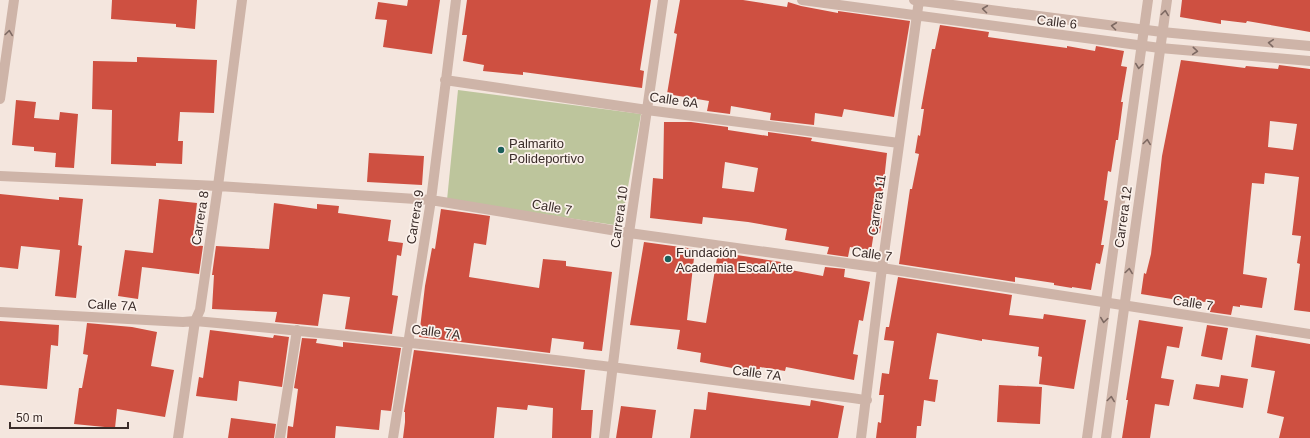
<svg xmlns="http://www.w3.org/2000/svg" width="1310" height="438" viewBox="0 0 1310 438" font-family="Helvetica,sans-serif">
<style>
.green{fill:#bdc59c}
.building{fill:#ce5041;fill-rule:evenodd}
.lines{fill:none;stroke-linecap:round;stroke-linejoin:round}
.minor{stroke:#ceb4a8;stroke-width:10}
.tertiary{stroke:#ceb4a8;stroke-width:10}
.oneway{stroke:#7d6962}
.poi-dot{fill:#1b5f5a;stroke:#fbf1eb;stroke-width:1.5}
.labels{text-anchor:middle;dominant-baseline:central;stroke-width:3.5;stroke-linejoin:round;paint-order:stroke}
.street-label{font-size:13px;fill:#3a2c29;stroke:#fbf1eb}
.poi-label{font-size:13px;fill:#3a2c29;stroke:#fbf1eb;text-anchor:start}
</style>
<rect width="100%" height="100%" fill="#f4e6de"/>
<!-- green -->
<path class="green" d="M458,90L641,114L621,226L447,200Z"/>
<!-- building -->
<path class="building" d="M112,0H197L195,29L176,27V24L111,19Z
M408,0H440L432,54L383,47L387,20L375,19L378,2L407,6Z
M467,0H651L640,70L644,71L642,88L523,72V75L483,71L484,65L463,61L467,35H462Z
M680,0H743L787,7L788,2L801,6L838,13V11L910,21L894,117L844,109L842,117L815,113L814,125L770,120L771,113L731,106L730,114L707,111L709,101L667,94L677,34L674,33Z
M1182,0H1310V32L1247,21L1246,23L1221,20V24L1180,17Z
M940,25L989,32L988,37L1067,48V46L1095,51L1096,46L1124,51L1121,66L1127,67L1121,102H1123L1118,140H1116L1111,172L1108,171L1104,200L1108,201L1101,245H1104L1100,264L1096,263L1091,290L1072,287V288L1054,285V283L1015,277V282L899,264L910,189H912L919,154L915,153L918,135L920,136L924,109H921L932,49H935Z
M137,57L217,60L214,113L180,112L178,141H183L182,164L156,163V166L111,164L112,110L92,109L93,61L137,62Z
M1181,60L1245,68L1246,66L1278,69L1279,65L1310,69V312L1294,310L1300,264L1297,263L1301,236L1292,235L1299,177L1265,173L1264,184L1252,183L1243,274L1267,278L1262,308L1240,305V307L1233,306L1231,315L1210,312L1211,304L1208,302L1184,301L1141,294L1144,273L1146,274L1151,254L1162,156ZM1270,121L1297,124L1293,150L1268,147Z
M16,100L36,102L34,118L59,120L60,112L78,114L74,168L55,167L56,153L34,151V147L12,145Z
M664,122H691L728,127V130L768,136V132L812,138L811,141L887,153L880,218H882L880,233L874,232L871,251L850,247L848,257L827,254L829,247L785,240L787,229L748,222L703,217L702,224L650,218L653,178L663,179ZM725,162L758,168L754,192L722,188Z
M369,153L424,156L422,185L367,182Z
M0,194L59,200V197L83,199L78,245L82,246L76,298L55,296L60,250L21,246L18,269L0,267Z
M159,199L197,203L192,245L203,246L199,274L142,267L138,299L118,296L125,250L153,253Z
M274,203L317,209V204L339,206L338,213L391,220L388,241L403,243L401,256L397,255L392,295L398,296L392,334L345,329L350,297L323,294L318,326L275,322L277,312L212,309L214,275H212L216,246L269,249Z
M441,209L490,216L486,245L474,243L469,277L539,288L543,259L566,261V266L612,272L602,351L583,349L584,342L552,338L550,353L419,337L425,286L432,248L435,249Z
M644,242L695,249L687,320L706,323L718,252L781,262L780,268L823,276L825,267L845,269L844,277L870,282L863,321L859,320L853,354L858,355L854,380L786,367L785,371L760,367L759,373L700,362L701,353L677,349L680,330L630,325Z
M898,277L1012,295L1009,315L1043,319L1044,314L1086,320L1074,389L1039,384L1042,357L1038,356L1039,347L982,339V341L937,333L929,379L938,380L935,402L924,400L921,426H917L916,438H876L878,422L881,423L884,395H879L882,373L889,374L894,341L884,340L886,327H889Z
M1139,320L1183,327L1179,348L1167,346L1161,378L1174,380L1169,406L1155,404L1150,438H1122L1128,400H1126Z
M0,321L59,325L58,346L51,345L47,389L0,385Z
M87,323L132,327L157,332L151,366L174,370L165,417L117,409L115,428L74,424L79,388H82L88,355L83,354Z
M1207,325L1228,328L1222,360L1201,356Z
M210,330L273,338L274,335L289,337L282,387L239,381L237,401L196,396L199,377L203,378Z
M1256,335L1310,344V438H1279L1284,417L1267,413L1275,371L1251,367Z
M302,338L317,339L316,343L343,347V342L401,348L391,411L381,410L379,430L336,426L335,438H287L288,426L293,427L298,389L294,388Z
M414,350L585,370L581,410H593L591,438H552L553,408L528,405L527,410L497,407L494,438H403L405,422V412H404Z
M1221,375L1248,379L1243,408L1193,399L1196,384L1219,387Z
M999,385L1042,387L1040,424L997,422Z
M708,392L810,406L811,400L844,406L838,438H690L694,409L706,410Z
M621,406L656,410L652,438H616Z
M231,418L276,424L274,438H228Z"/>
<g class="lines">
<!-- minor -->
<path class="minor" d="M802,0L1160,48L1310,61
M914,0L1162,32L1310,46
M445,80L647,110L899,143
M0,99L14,0
M0,176L218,186L431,200L629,233L882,268L1310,334
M0,312L183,322L195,321C420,341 643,371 867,400
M178,438L195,321L200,310L218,186L242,0
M280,438L297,330
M393,438L431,200L456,0
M604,438L629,233L663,0
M861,438L882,268L919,0"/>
<!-- tertiary -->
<path class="tertiary" d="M1087,438L1148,0
M1106,438L1167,0"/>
</g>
<!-- one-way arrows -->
<defs><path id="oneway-chevron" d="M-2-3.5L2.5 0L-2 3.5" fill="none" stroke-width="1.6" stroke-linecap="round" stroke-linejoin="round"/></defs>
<g class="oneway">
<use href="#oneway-chevron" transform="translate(985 9) rotate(-173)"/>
<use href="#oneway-chevron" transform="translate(1165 13) rotate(-82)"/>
<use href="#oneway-chevron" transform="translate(1114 26) rotate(-173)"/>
<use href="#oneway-chevron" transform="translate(9 33) rotate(-82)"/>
<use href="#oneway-chevron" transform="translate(1271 43) rotate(-175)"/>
<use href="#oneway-chevron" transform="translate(1195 51) rotate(5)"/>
<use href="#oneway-chevron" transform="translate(1139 66) rotate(98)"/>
<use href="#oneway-chevron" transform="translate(1147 142) rotate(-82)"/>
<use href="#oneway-chevron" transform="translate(1129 271) rotate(-82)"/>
<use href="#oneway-chevron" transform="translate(1104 320) rotate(98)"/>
<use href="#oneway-chevron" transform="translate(1111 399) rotate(-82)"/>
</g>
<!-- markers -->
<g class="poi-dot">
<circle cx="501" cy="150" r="4"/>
<circle cx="668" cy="259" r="4"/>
</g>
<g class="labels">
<!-- street labels -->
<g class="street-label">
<text transform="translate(1057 22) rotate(7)">Calle 6</text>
<text transform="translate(674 100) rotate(8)">Calle 6A</text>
<text transform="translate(877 205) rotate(-82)">Carrera 11</text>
<text transform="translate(552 207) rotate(10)">Calle 7</text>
<text transform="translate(415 217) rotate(-81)">Carrera 9</text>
<text transform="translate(619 217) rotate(-82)">Carrera 10</text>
<text transform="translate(1123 217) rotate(-82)">Carrera 12</text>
<text transform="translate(200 218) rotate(-81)">Carrera 8</text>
<text transform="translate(872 254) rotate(8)">Calle 7</text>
<text transform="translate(1193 303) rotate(9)">Calle 7</text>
<text transform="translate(112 305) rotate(3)">Calle 7A</text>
<text transform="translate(436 332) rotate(7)">Calle 7A</text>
<text transform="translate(757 373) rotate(7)">Calle 7A</text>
</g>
<!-- poi labels -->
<g class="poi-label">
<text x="509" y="143">Palmarito<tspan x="509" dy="15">Polideportivo</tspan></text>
<text x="676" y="252">Fundación<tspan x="676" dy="15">Academia EscalArte</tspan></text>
</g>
</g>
<!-- scale -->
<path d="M10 422v6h118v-6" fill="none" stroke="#3a2c29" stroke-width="2"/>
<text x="16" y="422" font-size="12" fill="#3a2c29" stroke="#fbf1eb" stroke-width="3" paint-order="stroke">50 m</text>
</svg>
